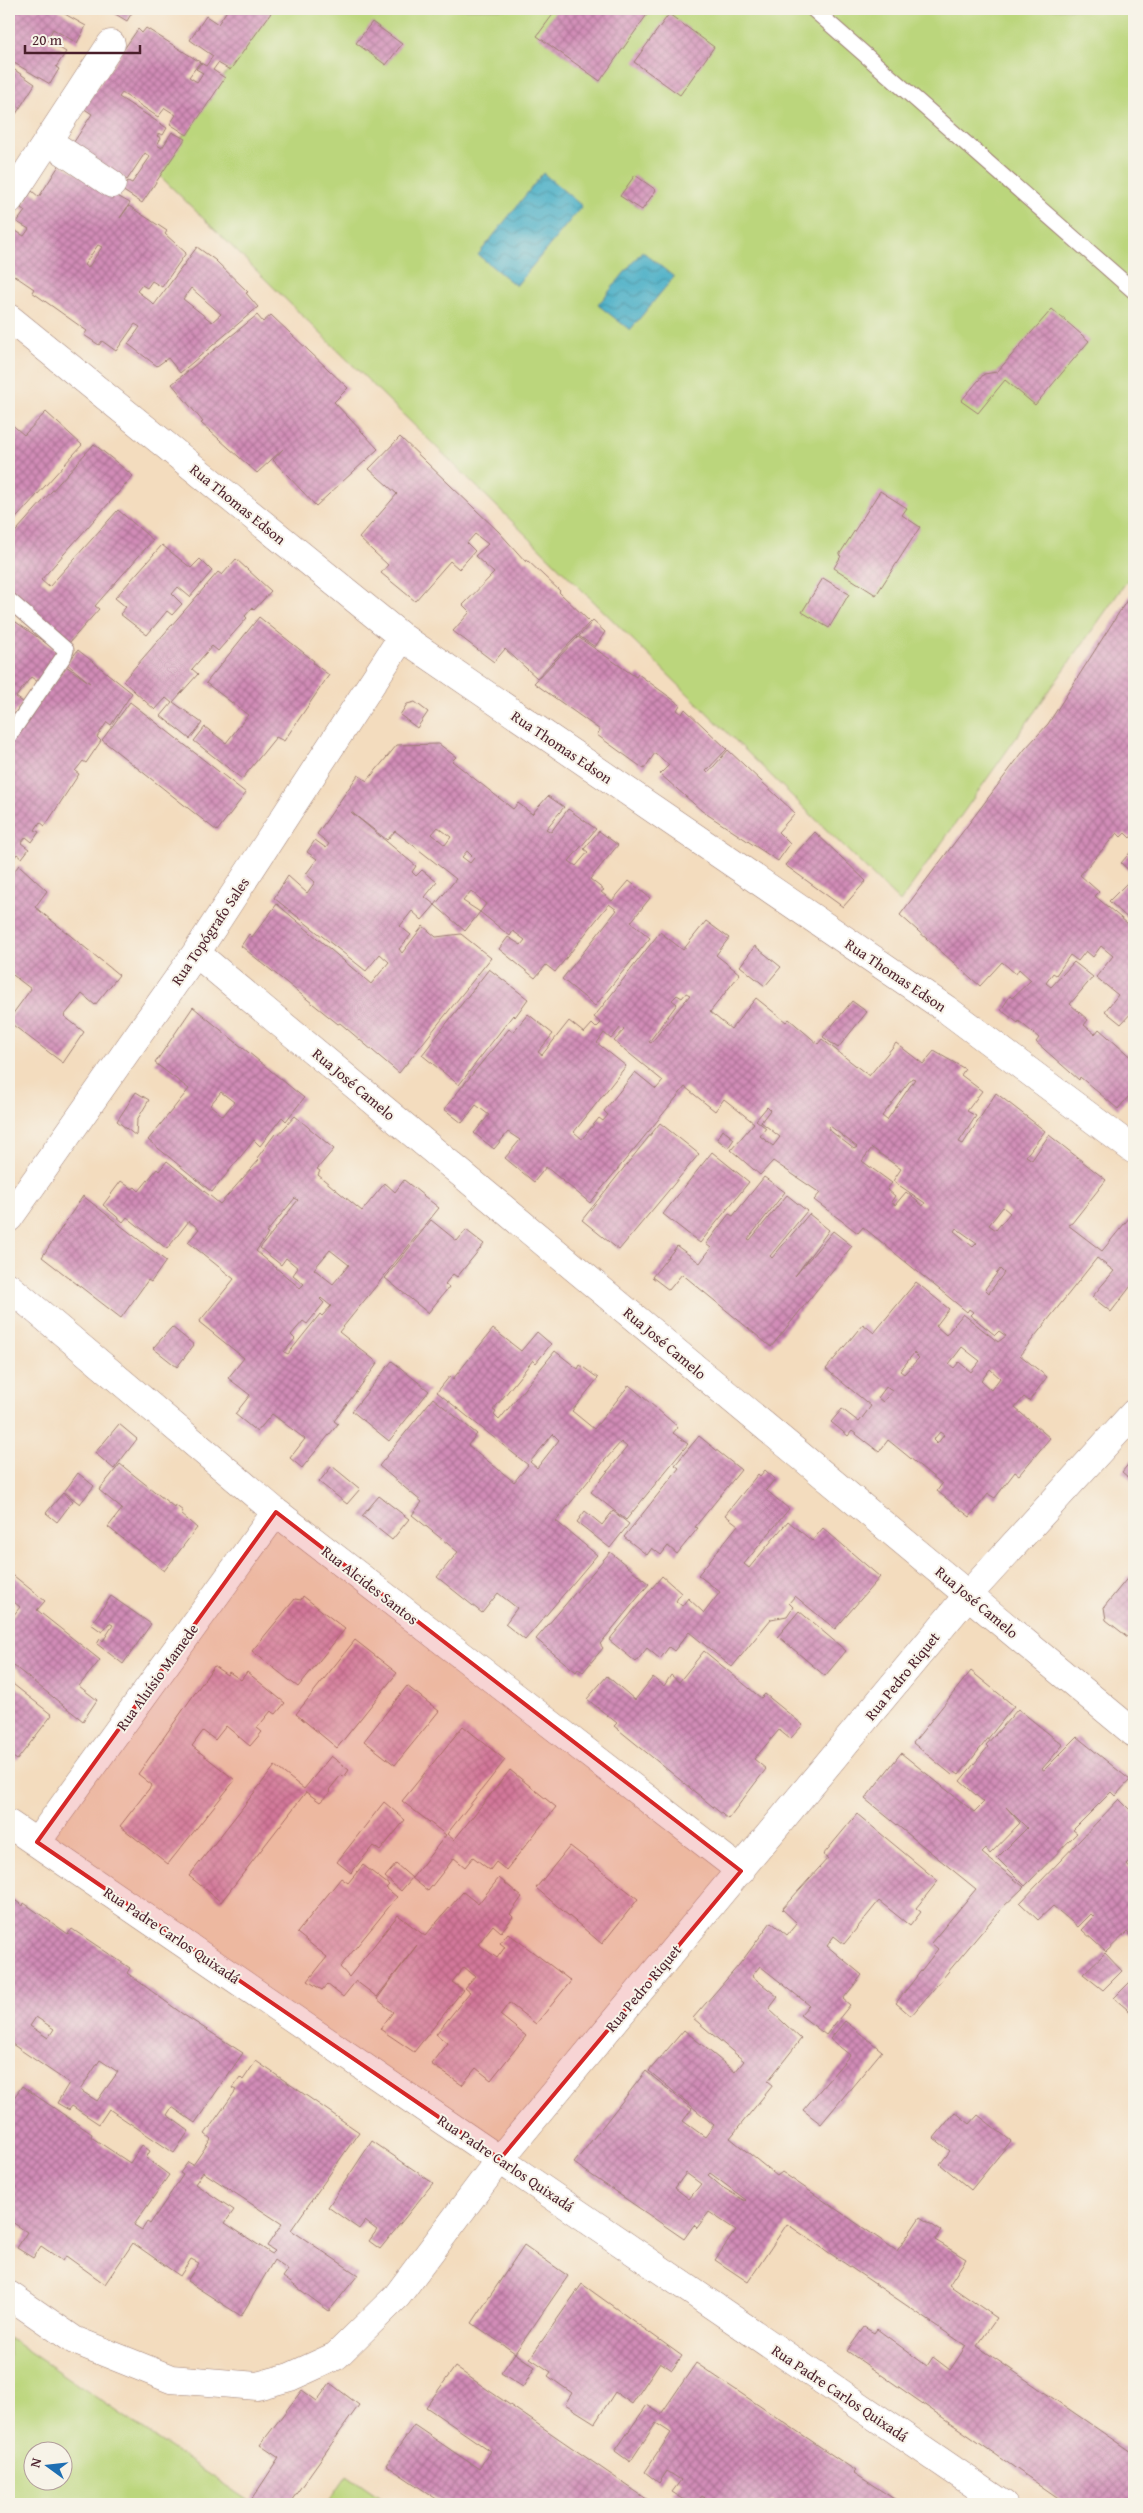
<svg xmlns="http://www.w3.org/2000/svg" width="1143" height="2513" viewBox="0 0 1143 2513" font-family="'Gentium Book Plus',serif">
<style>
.green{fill:#bbd67c;stroke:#827a54;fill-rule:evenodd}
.water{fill:url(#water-waves);stroke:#486678}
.building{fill:url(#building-cross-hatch);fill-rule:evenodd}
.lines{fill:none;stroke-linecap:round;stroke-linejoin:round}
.service-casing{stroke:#9e7e74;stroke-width:17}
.minor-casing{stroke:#9e7e74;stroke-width:29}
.service{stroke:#fff;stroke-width:15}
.minor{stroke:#fff;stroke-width:28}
.marked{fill:#d62828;fill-opacity:0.2;stroke:#d62828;stroke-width:4;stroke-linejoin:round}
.labels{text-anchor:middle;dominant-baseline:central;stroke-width:4;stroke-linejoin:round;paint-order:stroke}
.street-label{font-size:15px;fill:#4a1f2b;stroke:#f7f3e8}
</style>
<defs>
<pattern id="water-waves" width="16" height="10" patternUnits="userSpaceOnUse" patternTransform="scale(1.25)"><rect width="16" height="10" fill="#46aec6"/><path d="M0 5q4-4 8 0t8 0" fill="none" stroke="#3c8da1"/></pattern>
<pattern id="building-cross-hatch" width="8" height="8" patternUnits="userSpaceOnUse" patternTransform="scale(1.25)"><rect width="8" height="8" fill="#d18cb7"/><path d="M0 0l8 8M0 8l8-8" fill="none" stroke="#ac7295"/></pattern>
</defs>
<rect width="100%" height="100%" fill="#f7f3e8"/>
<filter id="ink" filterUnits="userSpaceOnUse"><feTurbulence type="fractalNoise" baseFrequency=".02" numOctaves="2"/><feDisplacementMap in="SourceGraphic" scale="10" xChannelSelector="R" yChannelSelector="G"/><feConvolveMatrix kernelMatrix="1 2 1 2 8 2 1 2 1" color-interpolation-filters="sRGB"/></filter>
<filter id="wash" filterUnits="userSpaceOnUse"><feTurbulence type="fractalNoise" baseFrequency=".0096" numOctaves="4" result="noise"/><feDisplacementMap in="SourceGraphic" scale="20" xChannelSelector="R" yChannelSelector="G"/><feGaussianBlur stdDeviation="1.12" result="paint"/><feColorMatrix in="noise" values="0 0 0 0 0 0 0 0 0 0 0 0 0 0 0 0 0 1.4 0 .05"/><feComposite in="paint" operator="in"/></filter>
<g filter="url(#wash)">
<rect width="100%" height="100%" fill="#f3dcbe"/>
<!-- green -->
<path class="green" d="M270,9H1134V571L900,902L157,173Z
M9,2338L250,2502L254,2504H9ZM32,2450H62V2480H32Z
M347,2475L389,2504H327Z"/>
<!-- water -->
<path class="water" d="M543,173L582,206L516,286L478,255Z
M642,251L674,277L630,330L598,305Z"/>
<g id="blocks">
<!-- building -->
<path class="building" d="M9,9H56L86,26L77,43L53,29L47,40L66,52L56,67L59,69L50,84L9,60Z
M107,9H134L127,21Z
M228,9H265L271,13L230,70L218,63L213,70L225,78L187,135L170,124L176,115L165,108L158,117L122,93L119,97L167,128L163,135L159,133L157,136L161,138L157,145L162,148L172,132L185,139L142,203L122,190L128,181L132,183L150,157L145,153L127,180L72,145L92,114L83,108L138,29L142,33L146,28L200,62L189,77L197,82L203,73L196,69L201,63L206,66L213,56L190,40L206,16L218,24Z
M557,9H651L600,81L537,36Z
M669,14L714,47L680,95L634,62Z
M372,22L402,44L386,65L356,43Z
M9,66L35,84L16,114L9,110Z
M60,164L130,203L120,218L129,206L167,231L165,234L186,253L162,287L152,281L147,288L142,285L137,291L151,302L154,305L197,247L215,260L248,292L246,293L258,307L180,373L168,358L157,366L128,344L140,327L135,324L116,351L102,341L99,345L84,335L87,331L32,292L34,289L9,272V230L11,228L24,236L29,229L17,222L25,211L21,208L32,191L39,197ZM98,245L102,247L88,268L84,265ZM191,288L221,314L212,322L183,299Z
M635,175L656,190L642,210L620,196Z
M1052,309L1089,341L1035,405L1005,380L978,413L961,401L984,374L997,372Z
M257,315L263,322L271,315L348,388L334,402L378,449L316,506L273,460L283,449L257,473L201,423L203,422L172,384Z
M46,412L82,445L9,526V422L24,435Z
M400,437L499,532L526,562L527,560L560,591L559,592L590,622L537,678L505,649L494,662L453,631L470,612L463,605L494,573L475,556L488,544L475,534L467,543L475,551L459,569L450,561L415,601L381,573L388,565L359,538L397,494L369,469Z
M94,444L133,476L41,580L49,587L118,510L153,540L95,606L99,609L69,643L9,594V539Z
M880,491L907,508L902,515L920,527L876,595L834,568L841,556L839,555Z
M162,545L191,568L200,559L212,571L190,597L178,587L172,594L182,604L172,615L167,611L147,635L120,614L126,607L115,598Z
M236,559L271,591L254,610L252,608L245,616L247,618L218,651L212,646L192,669L198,674L173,702L202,723L190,739L161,716L172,703L166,698L155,710L123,681L218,572L222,575Z
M823,578L849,594L829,628L802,612Z
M1134,589V833L1130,838L1125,833L1121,837L1117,833L1080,875L1099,892L1095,896L1134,929V1010L1121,1024L1105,1011L1118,995L1096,977L1113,956L1101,946L1093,957L1086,951L1078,961L1070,955L1056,975L1053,973L1046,983L1051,987L1074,962L1093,977L1070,1004L1088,1020L1084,1025L1095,1034L1099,1029L1134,1060V1090L1118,1109L1080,1077L1079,1080L1036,1042L1039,1038L1019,1021L1018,1023L1001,1010L1010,996L1012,998L1031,980L1019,969L1016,974L1002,962L980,986L900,915L1025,749L1048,724Z
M259,617L314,661L313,663L329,675L284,741L276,737L242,779L194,741L205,727L226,743L248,715L206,683Z
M13,620L60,653L38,682L31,677L24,686L16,697L23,702L9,721V625Z
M593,621L605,632L595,647L579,636Z
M578,637L636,677L638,674L675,701L680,705L677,710L682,714L685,709L727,749L706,771L708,773L728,750L795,813L778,832L790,844L778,861L702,811L660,774L669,765L655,753L644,769L597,735L600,730L534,683Z
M78,650L132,693L111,725L107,722L97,737L101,741L86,763L83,761L75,771L79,774L45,826L40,822L35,830L39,832L32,842L26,837L21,843L29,849L22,858L17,854L9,865V743L66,666L90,683L67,664Z
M130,702L246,793L217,831L102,740Z
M415,702L428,712L417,728L400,715L407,704Z
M439,744L456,757L452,761L513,809L518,803L532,814L548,796L564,807L546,829L551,832L568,809L596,829L569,861L576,866L588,852L584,849L599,831L618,845L590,879L604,890L601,892L612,901L629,881L650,898L631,922L650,938L595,1006L562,979L617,910L609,904L555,972L546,965L535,978L499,949L508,937L521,945L525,940L513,931L510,936L480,912L465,931L435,905L422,920L412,911L400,926L411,935L399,949L402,953L423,926L436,937L461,934L491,958L399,1073L340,1023L338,1024L241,946L249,934L252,937L277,904L371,984L389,962L380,954L366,971L274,898L288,876L307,893L315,882L306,874L317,859L307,852L315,840L326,848L329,844L317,834L358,775L367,781L397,745ZM351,812L387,840L395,831L456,879L435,905L425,897L437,882L422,870L416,876L412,872L416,866ZM438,827L451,837L445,845L432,834ZM467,851L474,858L470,863L462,857ZM471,891L486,904L480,912L463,901Z
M815,832L866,881L843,907L785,865Z
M1134,848V875L1121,863Z
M19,865L47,891L35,907L119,975L95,1005L82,994L64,1016L84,1032L63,1063L9,1022V1019L31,989L9,972V878Z
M1134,876V924L1109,901Z
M706,921L729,938L716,955L740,974L710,1012L731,1029L756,998L786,1022L789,1019L818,1044L822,1039L869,1076L896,1043L923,1064L934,1051L965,1069L961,1075L982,1091L967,1111L976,1116L959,1142L963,1144L996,1093L1045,1131L1026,1156L1032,1160L1049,1135L1106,1180L1072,1223L1068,1225L1102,1251L1134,1212V1282L1111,1312L1092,1297L1114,1271L1097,1258L1020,1355L1047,1377L1029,1401L1024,1397L1015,1408L1050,1438L1019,1475L1015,1472L995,1498L988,1494L970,1517L937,1491L942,1484L888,1440L879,1452L852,1431L848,1436L831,1422L842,1409L859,1422L871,1406L826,1369L863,1324L874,1333L916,1282L949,1309L936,1326L946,1335L963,1314L998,1342L1006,1336L999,1331L995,1335L970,1315L973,1312L969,1309L967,1312L863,1227L858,1233L814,1200L820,1193L773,1161L760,1175L731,1150L754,1123L724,1099L715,1111L685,1087L590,1203L546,1167L534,1182L505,1158L520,1140L508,1132L494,1149L474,1133L489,1115L476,1105L462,1123L444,1109L509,1029L513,1032L528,1014L553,1034L538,1052L542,1055L569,1021L584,1033L592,1024L596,1028L601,1023L594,1017L660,932L683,950ZM686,993L690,995L651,1043L649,1042L677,1004L672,1000L677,995L682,998ZM621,1027L624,1030L614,1041L663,1081L656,1089L635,1072L604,1111L608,1115L603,1121L599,1118L582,1139L574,1132L626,1066L597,1043L604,1033L611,1039ZM912,1078L915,1079L887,1120L882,1116ZM767,1107L770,1110L761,1122L780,1137L773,1146L760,1136L766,1128L756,1120ZM830,1126L857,1147L854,1149L828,1129ZM872,1148L901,1169L893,1181L925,1203L923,1206L906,1192L895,1205L891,1202L895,1196L887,1189L892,1183L862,1161ZM1003,1207L1010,1213L996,1230L989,1225ZM956,1228L977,1243L973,1247L954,1231ZM1000,1269L1004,1273L989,1293L985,1289ZM962,1347L980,1361L971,1372L959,1362L954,1368L949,1364ZM914,1353L919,1358L904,1374L900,1371ZM990,1369L1000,1378L991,1390L981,1381ZM886,1387L892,1391L883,1402L878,1398ZM940,1432L944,1435L937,1444L933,1440Z
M755,946L781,967L765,986L740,966Z
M489,969L528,999L515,1017L513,1015L459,1085L422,1055Z
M852,1001L867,1012L838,1048L823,1037Z
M193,1007L304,1098L286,1121L282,1117L260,1146L254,1140L212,1192L148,1140L189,1089L155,1063ZM221,1092L234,1102L223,1116L210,1105Z
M136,1092L149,1100L137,1120L136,1136L117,1121Z
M295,1116L334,1149L317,1169L320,1171L318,1175L362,1211L385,1183L395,1192L404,1180L439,1208L339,1332L378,1363L334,1421L338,1424L302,1468L290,1458L305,1439L272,1414L257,1432L235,1414L250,1395L228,1378L244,1358L199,1322L234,1279L188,1242L199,1229L189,1221L167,1249L127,1217L123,1222L103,1205L121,1181L132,1189L135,1187L139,1191L157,1169L159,1171L167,1161L220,1204L259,1160L257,1158L275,1134L277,1136ZM295,1198L298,1200L260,1248L281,1265L286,1258L298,1268L293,1275L304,1284L300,1288L256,1251L268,1234L266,1233ZM330,1250L349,1265L333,1284L314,1269ZM321,1298L331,1306L322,1316L320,1314L288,1354L284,1352L295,1339L291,1335L303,1321L307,1324L324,1303L320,1299Z
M660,1123L699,1154L619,1250L582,1220Z
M723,1130L734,1139L728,1148L717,1139Z
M712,1152L749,1182L700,1243L663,1214Z
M764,1177L785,1192L748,1239L750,1240L787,1195L807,1211L770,1256L772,1258L809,1214L829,1230L795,1276L833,1231L852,1246L771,1347L682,1274L669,1290L652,1277L677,1246L700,1263L711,1248L706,1244L729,1214L733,1216Z
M83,1196L166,1261L151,1282L148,1280L121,1318L42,1257Z
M431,1220L457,1241L466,1230L484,1244L457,1277L453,1274L445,1284L449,1287L428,1313L385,1278Z
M172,1327L194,1345L177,1367L153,1348Z
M493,1329L521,1351L537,1332L551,1344L536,1363L533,1360L493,1410L496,1412L494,1415L499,1420L555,1351L578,1369L580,1365L598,1378L572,1411L594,1429L629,1385L678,1427L673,1433L688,1444L626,1520L591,1492L627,1447L621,1442L605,1460L556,1521L597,1555L525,1640L505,1624L517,1608L498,1593L482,1613L437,1577L458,1552L412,1515L422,1502L379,1466L433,1398L477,1434L468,1445L514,1482L528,1465L437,1392L450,1376L453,1379ZM553,1434L559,1440L537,1468L530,1462Z
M392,1361L429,1391L389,1441L352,1411Z
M119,1424L137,1439L114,1469L95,1453Z
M699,1436L741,1470L695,1527L698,1528L677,1554L668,1546L661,1555L652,1548L647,1555L624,1537L679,1468L675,1465Z
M1134,1457V1482L1122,1472Z
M120,1464L174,1507L175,1505L183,1511L181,1514L197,1528L164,1571L108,1527L122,1509L99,1490Z
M332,1466L360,1489L347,1504L319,1482Z
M765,1470L775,1479L766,1490L789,1509L744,1564L749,1568L788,1521L812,1541L823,1528L880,1577L835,1629L795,1596L789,1603L793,1607L787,1616L771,1619L732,1667L689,1632L674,1651L669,1647L660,1659L647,1648L636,1662L609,1640L662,1576L681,1593L676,1601L682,1606L688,1598L704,1613L720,1592L698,1575L738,1525L725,1515L758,1474L760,1476Z
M78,1473L94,1486L80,1504L64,1492Z
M63,1493L73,1501L57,1522L46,1513Z
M379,1496L409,1519L392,1540L362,1516Z
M585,1511L602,1525L613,1511L629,1524L610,1548L577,1522Z
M610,1552L649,1584L600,1644L603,1648L583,1672L578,1669L576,1672L536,1639Z
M1134,1570V1642L1106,1620L1104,1607Z
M9,1572L45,1601L37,1610L100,1660L79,1686L97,1700L83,1721L9,1662V1621L20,1607L9,1598Z
M111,1596L151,1624L123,1664L97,1644L100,1639L103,1641L113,1625L109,1623L102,1632L91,1624Z
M303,1596L345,1629L298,1687L252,1651L295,1599L301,1600Z
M799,1611L846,1651L825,1676L778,1636Z
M355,1640L397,1673L337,1748L296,1714Z
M704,1651L761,1698L765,1694L803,1725L790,1739L779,1730L754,1759L766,1769L728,1819L614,1726L617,1723L587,1699L607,1676L635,1700L653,1677L664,1686L671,1675L679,1682Z
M214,1666L227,1675L229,1672L241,1680L247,1672L285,1703L276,1714L271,1711L257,1728L262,1732L250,1746L226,1726L215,1740L203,1731L192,1746L235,1780L168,1864L120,1826L152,1785L138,1774Z
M971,1671L1014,1706L959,1775L955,1772L952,1775L913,1743Z
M9,1681L52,1715L17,1760L9,1754Z
M407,1686L439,1711L395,1765L364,1741Z
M1018,1709L1063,1745L1042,1769L1044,1770L1077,1737L1130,1780L1115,1796L1111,1792L1073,1830L1077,1833L1025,1886L997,1858L1027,1828L1006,1807L1020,1823L990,1854L986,1849L982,1853L1024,1887L1001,1909L911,2016L896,2003L938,1949L931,1943L976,1889L865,1799L901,1753L974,1812L984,1802L960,1781L988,1747L986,1745Z
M463,1726L505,1760L447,1834L454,1840L510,1770L556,1807L506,1870L496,1862L490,1870L473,1857L465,1867L454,1858L428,1891L412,1878L401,1891L385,1877L396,1864L412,1878L446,1835L402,1801Z
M331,1756L349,1770L344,1777L341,1775L329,1790L331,1792L320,1802L306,1792L221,1902L189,1876L275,1766L304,1789Z
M1119,1799L1134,1814V1858L1127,1865L1134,1873L1131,1881L1134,1884V1940L1127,1932L1106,1952L1082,1930L1094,1917L1091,1914L1078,1927L1053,1906L1038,1920L1020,1903Z
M384,1802L405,1820L380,1851L373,1846L351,1873L337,1862Z
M857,1814L938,1881L916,1908L921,1912L910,1926L879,1901L844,1944L834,1936L827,1946L862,1975L843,1999L850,2005L826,2035L800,2015L809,2005L760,1966L752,1976L778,1997L769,2009L801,2039L768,2081L773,2085L730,2138L777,2176L782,2172L897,2251L920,2217L941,2231L935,2240L966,2259L949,2285L997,2318L977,2346L1134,2454V2504H1067L847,2351L864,2327L874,2333L877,2329L927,2366L933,2357L950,2370L966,2346L787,2224L748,2282L715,2260L736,2230L709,2212L697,2228L694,2225L684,2239L574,2163L646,2071L692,2109L683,2121L705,2137L714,2125L649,2071L684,2030L735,2072L744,2061L693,2018L739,1965L771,1922L787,1935L797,1923L782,1909L828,1858L823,1855ZM686,2173L701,2184L689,2199L675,2188ZM710,2173L746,2200L745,2201L722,2187L708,2175Z
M570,1846L638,1899L602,1944L536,1888Z
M363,1865L389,1885L386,1888L397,1897L340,1967L349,1977L398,1915L425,1936L463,1892L478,1904L499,1878L522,1897L510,1914L513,1917L501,1932L493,1925L478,1944L497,1958L505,1947L500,1943L508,1933L571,1981L536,2024L509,2003L500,2015L526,2036L491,2080L476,2068L462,2085L431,2064L447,2043L436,2034L470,1992L465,1988L475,1976L464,1967L452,1982L463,1990L414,2052L380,2029L393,2012L377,1999L417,1945L377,1997L356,1981L343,1997L327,1984L322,1990L308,1981L327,1957L297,1933L341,1878L348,1883Z
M9,1892L11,1893L9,1896L23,1906L24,1903L68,1934L72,1929L130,1968L127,1973L184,2015L243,2053L195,2123L172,2107L167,2115L189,2131L174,2153L109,2109L99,2124L72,2106L69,2110L57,2103L69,2083L9,2042ZM36,2017L54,2029L48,2038L30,2026ZM100,2060L118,2072L97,2101L80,2090Z
M1105,1953L1122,1971L1103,1990L1083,1974Z
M1134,1978V2015L1114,1998Z
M845,2021L882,2051L821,2124L803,2110L850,2055L830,2039Z
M256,2061L359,2132L291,2230L358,2275L329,2311L283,2277L288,2270L274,2260L241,2316L187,2281L199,2263L191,2259L180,2276L133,2243L105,2284L66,2256L63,2261L41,2246L33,2258L17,2248L27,2232L9,2220V2105L22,2086L92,2134L91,2137L130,2163L142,2145L150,2151L146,2158L169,2175L134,2225L142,2230L147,2222L150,2224L183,2175L180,2173L188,2162L193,2165L211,2139L205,2134L234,2093L236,2090L232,2088L240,2077L243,2080ZM203,2172L282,2224L267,2246L275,2251L272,2254L225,2223L234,2210L195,2184Z
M955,2112L970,2124L978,2115L1011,2141L971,2190L940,2164L950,2151L934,2138Z
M372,2141L433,2183L380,2249L369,2241L377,2230L365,2221L359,2229L328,2207Z
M524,2245L568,2276L515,2353L472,2323Z
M582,2284L682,2356L672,2370L660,2362L632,2404L615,2392L595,2423L565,2404L572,2393L548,2376L551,2372L530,2358Z
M515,2353L535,2367L523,2387L501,2373Z
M696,2363L856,2471L854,2473L902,2504H776L771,2501L769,2504H715L702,2496L696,2504H691L672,2492L681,2480L667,2471L659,2483L645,2472L671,2433L656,2423L630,2462L615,2451L647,2405L661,2414Z
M455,2367L488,2390L654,2504H444L386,2465L414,2425L479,2469L490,2451L426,2407Z
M330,2383L359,2405L289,2504H254L250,2502L279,2458L260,2445L302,2390L317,2401Z"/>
</g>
</g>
<g filter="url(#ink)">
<use href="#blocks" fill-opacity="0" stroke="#9e7e74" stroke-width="1"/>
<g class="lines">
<defs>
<path id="service" d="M813,9L1134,291
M9,600L66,650L64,656L9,736"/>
<path id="minor" d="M48,141L112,184
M9,200L111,44
M9,318L402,637L946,1009L1134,1150
M196,953L1134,1733
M9,1218L196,953L402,637
M9,1287L276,1512L741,1871
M9,1824L1003,2504
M37,1842L276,1512
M9,2295L74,2340L171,2379L257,2386L290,2377L336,2356L397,2296L500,2159L968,1595L1134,1413"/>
</defs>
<!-- service casing -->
<use href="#service" class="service-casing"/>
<!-- minor casing -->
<use href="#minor" class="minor-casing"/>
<!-- service -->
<use href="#service" class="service"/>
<!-- minor -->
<use href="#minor" class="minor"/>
</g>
</g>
<!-- marked area -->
<path class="marked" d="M276,1512L741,1871L500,2159L37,1842Z"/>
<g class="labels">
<!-- street labels -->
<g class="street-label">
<text transform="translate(238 504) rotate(39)">Rua Thomas Edson</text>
<text transform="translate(562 747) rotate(34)">Rua Thomas Edson</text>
<text transform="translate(210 931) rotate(-56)">Rua Topógrafo Sales</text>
<text transform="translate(896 975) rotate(34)">Rua Thomas Edson</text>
<text transform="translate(354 1084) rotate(40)">Rua José Camelo</text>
<text transform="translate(665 1343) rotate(40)">Rua José Camelo</text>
<text transform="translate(370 1585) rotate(38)">Rua Alcides Santos</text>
<text transform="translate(977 1602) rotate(40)">Rua José Camelo</text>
<text transform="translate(902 1676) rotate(-51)">Rua Pedro Riquet</text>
<text transform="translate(157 1677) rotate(-54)">Rua Aluísio Mamede</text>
<text transform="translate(172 1935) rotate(34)">Rua Padre Carlos Quixadá</text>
<text transform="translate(643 1988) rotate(-50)">Rua Pedro Riquet</text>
<text transform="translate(506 2163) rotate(34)">Rua Padre Carlos Quixadá</text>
<text transform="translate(840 2393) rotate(34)">Rua Padre Carlos Quixadá</text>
</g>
</g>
<!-- margin -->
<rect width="1143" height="2513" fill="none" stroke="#f7f3e8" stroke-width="30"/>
<!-- north arrow -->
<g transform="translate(48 2466) rotate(285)"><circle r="24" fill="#f7f3e8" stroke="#b29e9c"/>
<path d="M0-4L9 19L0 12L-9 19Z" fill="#1f6fb2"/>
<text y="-8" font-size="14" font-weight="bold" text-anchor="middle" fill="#4a1f2b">N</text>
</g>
<!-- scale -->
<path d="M25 45v8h115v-8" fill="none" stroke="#4a1f2b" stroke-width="2.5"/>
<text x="32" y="45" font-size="15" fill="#4a1f2b" stroke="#f7f3e8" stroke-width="4" paint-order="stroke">20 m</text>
</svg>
